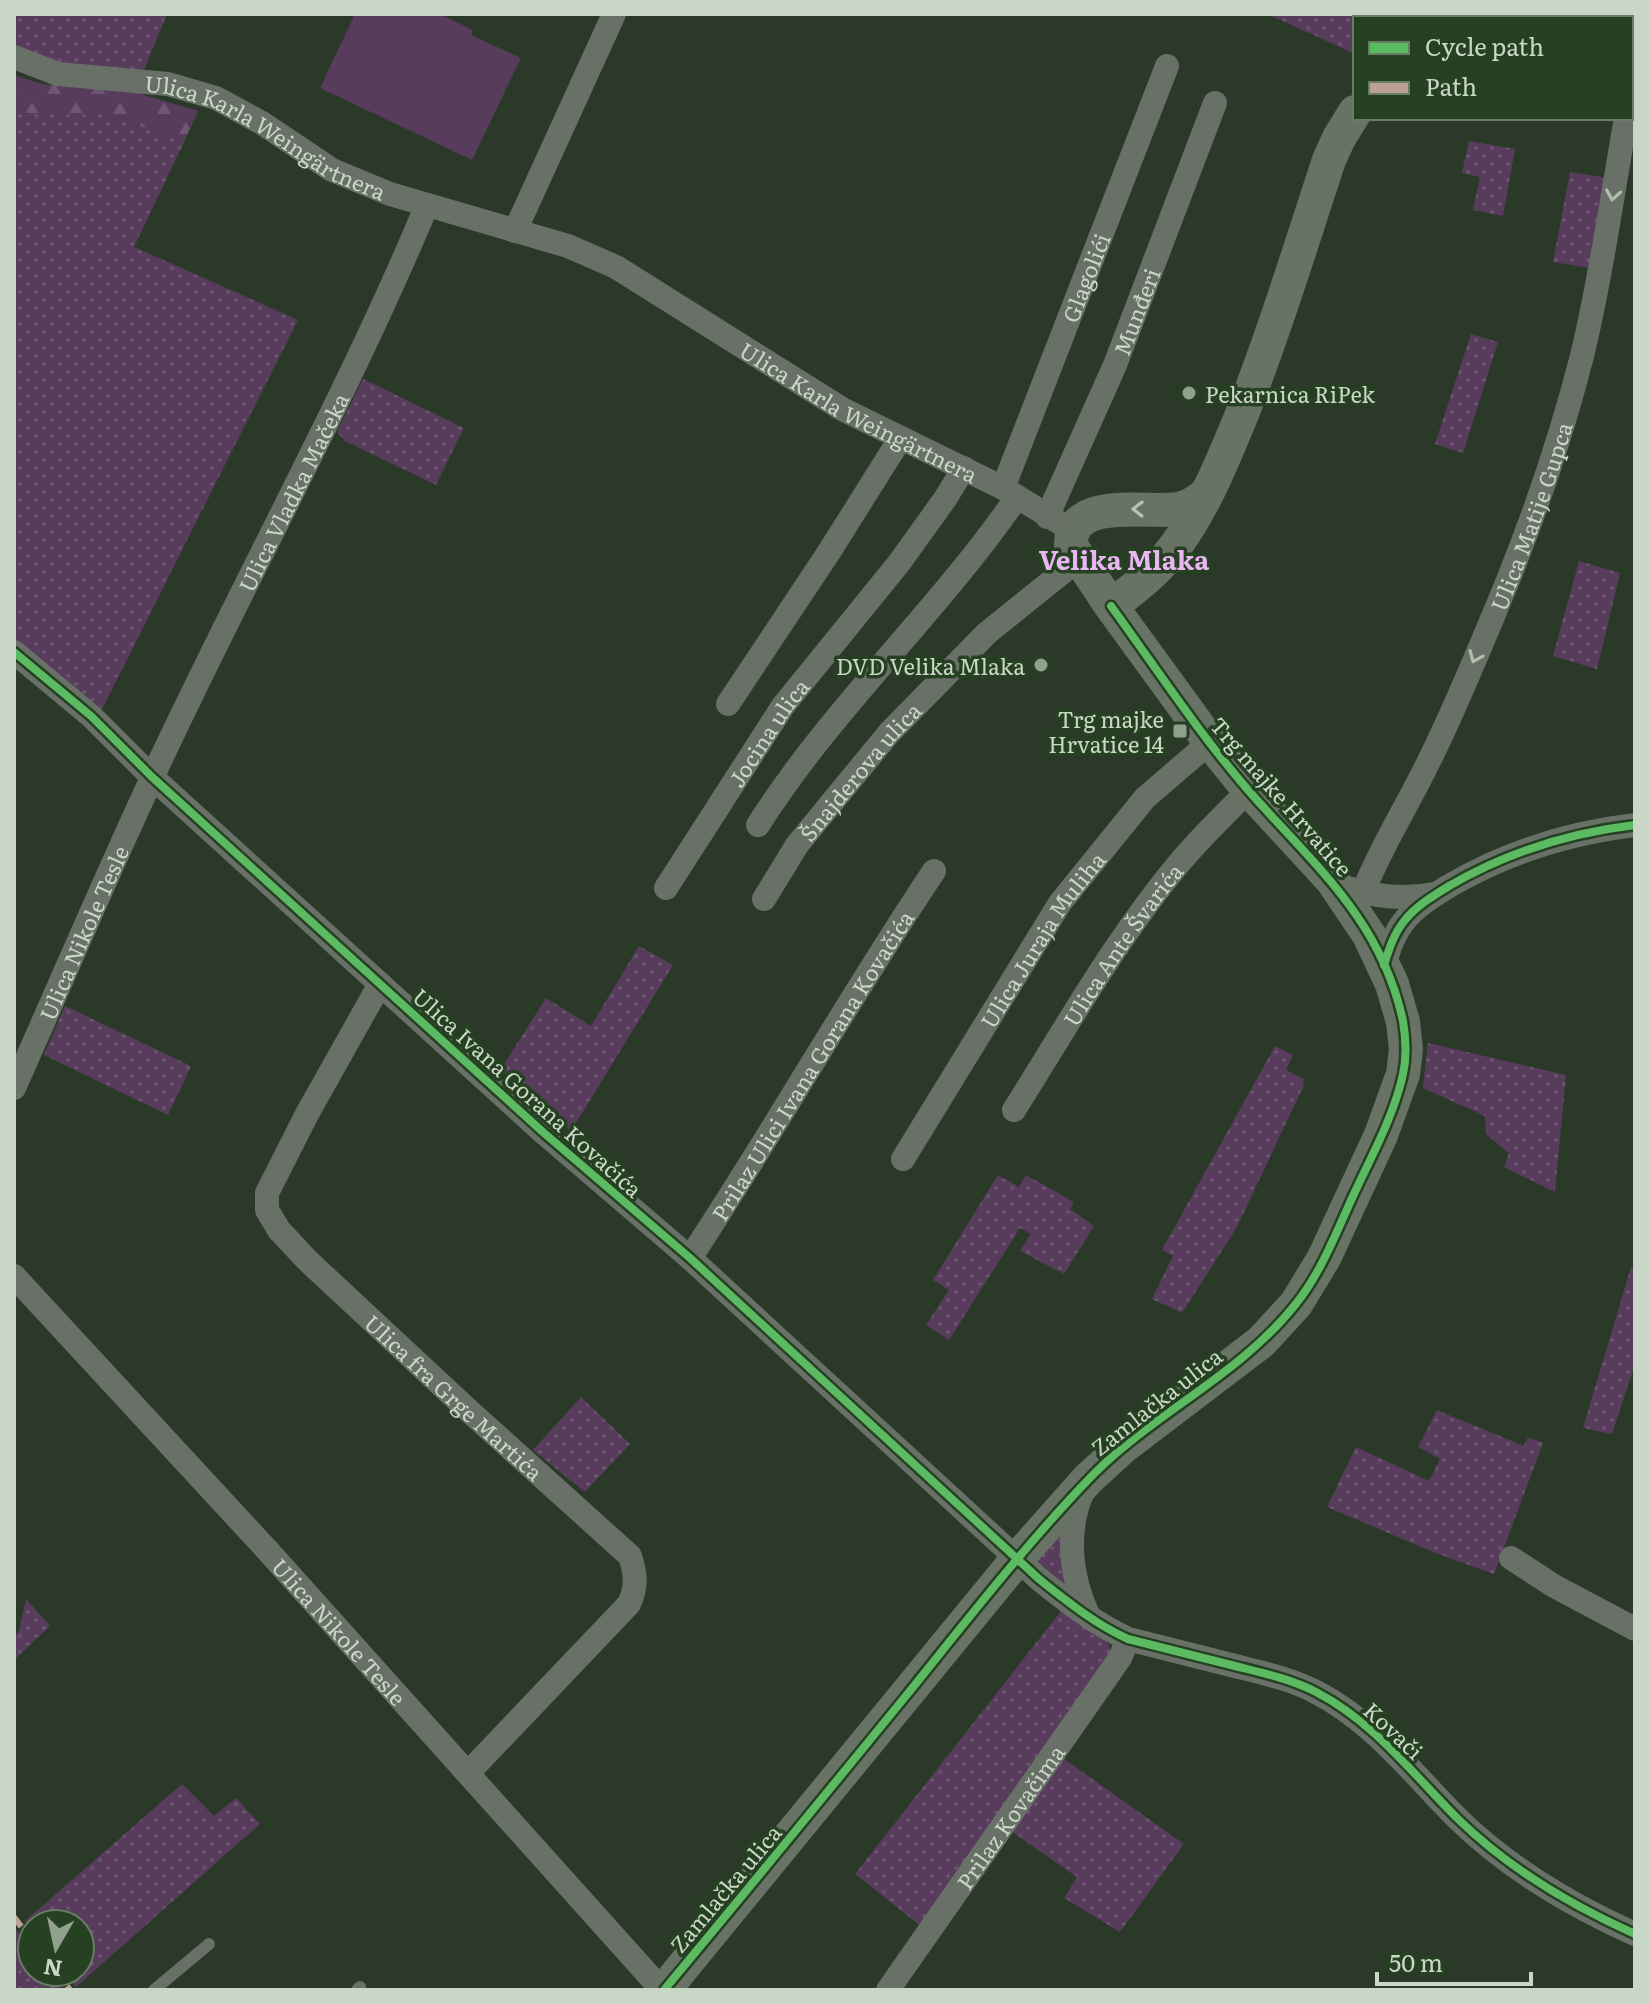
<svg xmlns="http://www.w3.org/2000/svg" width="1649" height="2004" viewBox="0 0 1649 2004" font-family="Literata,serif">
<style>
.grass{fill:url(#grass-dots)}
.forest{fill:url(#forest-firs)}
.pitch{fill:#573c5c}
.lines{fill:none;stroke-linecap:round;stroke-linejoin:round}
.lane{stroke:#687067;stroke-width:12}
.street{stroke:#687067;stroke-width:24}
.secondary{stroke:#687366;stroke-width:34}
.quiet{stroke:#bda197;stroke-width:6;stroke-dasharray:12 6;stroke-linecap:butt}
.cycleway-casing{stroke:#264022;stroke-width:13}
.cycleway{stroke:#5cba63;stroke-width:8}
.oneway{stroke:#b1beae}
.oneway2{stroke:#b6c4b3}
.poi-dot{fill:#92a08f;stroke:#264022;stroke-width:3}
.labels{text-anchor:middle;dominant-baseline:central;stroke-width:7;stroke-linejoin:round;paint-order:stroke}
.street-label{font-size:22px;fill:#c9d8c6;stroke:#264022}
.poi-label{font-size:22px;fill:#c9d8c6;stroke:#264022;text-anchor:end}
.quarter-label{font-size:26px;font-weight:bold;fill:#e9b5f2;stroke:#264022}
</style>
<defs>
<pattern id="grass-dots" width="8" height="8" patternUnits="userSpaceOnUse" patternTransform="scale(2)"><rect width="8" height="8" fill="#573c5c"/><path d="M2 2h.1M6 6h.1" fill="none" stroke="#6e5772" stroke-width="1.8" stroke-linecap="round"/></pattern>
<pattern id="forest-firs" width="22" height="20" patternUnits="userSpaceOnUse" patternTransform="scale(2)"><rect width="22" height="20" fill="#573c5c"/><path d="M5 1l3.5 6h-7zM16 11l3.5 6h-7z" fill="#6e5772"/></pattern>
</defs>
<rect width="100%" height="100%" fill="#2b3929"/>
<!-- grass -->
<path class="grass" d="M14,14H167L144,70L50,63L14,46Z
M1267,14H1385L1394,18H1355V54Z
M14,113H103L184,142L134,247L298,320L102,709L14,639Z
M1469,141L1515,149L1503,216L1473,210L1480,177L1462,173Z
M1570,172L1614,179L1597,269L1553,262Z
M1471,334L1498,342L1463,453L1435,444Z
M363,379L464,428L436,485L345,441L337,432Z
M1579,561L1620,573L1597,669L1553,656Z
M639,946L673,965L571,1131L501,1069L546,998L591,1026Z
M65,1006L191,1066L168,1115L44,1055Z
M1428,1043L1566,1075L1555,1192L1504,1167L1509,1153L1486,1134L1485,1116L1423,1088Z
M1275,1046L1293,1055L1286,1070L1305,1080L1302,1084L1304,1085L1237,1227L1182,1313L1152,1299L1173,1256L1162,1250Z
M998,1175L1019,1187L1026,1175L1074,1202L1070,1209L1094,1226L1064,1274L1020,1251L1031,1234L1020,1228L949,1340L926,1325L949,1290L933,1280Z
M1631,1267L1635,1269V1364L1612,1434L1583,1428Z
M581,1397L630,1444L585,1492L533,1450Z
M1437,1410L1524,1446L1528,1437L1543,1443L1494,1574L1438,1554L1327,1507L1356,1447L1429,1481L1440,1459L1418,1447Z
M1063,1527L1070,1592L1032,1560Z
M26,1599L50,1626L14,1660V1637L19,1631Z
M1061,1611C1079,1625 1107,1630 1112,1654L922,1927L855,1874Z
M1060,1756L1184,1844L1120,1932L1064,1898L1077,1877L1008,1829Z
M182,1784L214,1816L236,1798L260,1824L76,1987L64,1972H80V1924H32V1929L25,1921Z
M14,1927L32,1950V1972H48L62,1990H14Z"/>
<!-- forest -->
<path class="forest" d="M14,75L42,84L134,92L198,111L184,142L103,113H14Z"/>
<!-- pitch -->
<path class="pitch" d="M355,14H439L473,30L471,35L521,58L472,160L320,88Z"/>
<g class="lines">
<!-- lane -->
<path class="lane" d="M154,1990L209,1944
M357,1990L360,1987"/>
<!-- street -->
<g class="street">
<path id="s1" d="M14,57L58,74L168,84L216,98L262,123L332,170L390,194L568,246L616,267L842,409L1003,488L1073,531"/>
<path d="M1631,88L1635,59"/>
<path d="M515,231L614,14"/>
<path id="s2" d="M1003,488L1167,66"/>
<path id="s3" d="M1047,517L1115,365L1215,103"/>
<path d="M14,652L91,716L152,777L544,1133L690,1258L1039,1579C1068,1602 1095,1624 1128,1639C1164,1648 1199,1657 1235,1666C1263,1673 1291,1679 1316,1692C1374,1722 1412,1773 1457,1818C1508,1868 1570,1905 1635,1934"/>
<path d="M728,704L829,552L900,439"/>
<path d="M758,825C833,707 938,612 1017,497"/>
<path id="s4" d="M666,888L783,706L899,563L945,499L964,468"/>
<path d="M1348,888C1377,897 1404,900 1434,894"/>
<path id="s5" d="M1363,892C1381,847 1407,806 1428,763C1457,705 1481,645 1506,585C1536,511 1562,434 1582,356C1601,277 1612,197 1626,118"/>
<path id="s6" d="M764,899L797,845L889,733L987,633L1078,560"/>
<path d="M1384,965C1389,949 1394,933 1405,920C1416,906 1433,896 1449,886C1507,852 1568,833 1635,825"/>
<path id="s7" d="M380,984L307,1114L267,1193V1210L279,1230L308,1261L467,1409L630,1556C636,1575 637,1586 629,1604L468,1773"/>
<path id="s8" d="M14,1088C60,985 104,881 152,778C241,586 345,401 427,205"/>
<path id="s9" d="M1014,1110C1067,1026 1117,937 1181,861C1202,836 1226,813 1249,790"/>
<path id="s10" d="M903,1159L1060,903L1145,798L1210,742"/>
<path id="s11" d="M690,1258C774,1131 849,998 934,871"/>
<path id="s12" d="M14,1276L269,1552L662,1990"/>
<path d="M1084,1489C1065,1530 1070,1575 1088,1615"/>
<path d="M1511,1558L1554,1586L1635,1629"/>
<path id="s13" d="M888,1990L1120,1658L1128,1639"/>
</g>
<!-- secondary -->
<path class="secondary" d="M1438,18L1442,14
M1111,606C1135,588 1159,570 1177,544C1205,505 1224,458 1242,414C1275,330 1301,245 1329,160L1339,138L1355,112
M664,1990L1018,1558L1088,1479L1123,1447L1261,1342L1296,1304L1324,1258L1381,1135L1403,1074L1406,1049L1403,1022L1392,984L1369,935L1332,880L1249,790L1210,742L1111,606L1071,546C1069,495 1148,514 1178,509C1189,507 1198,501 1206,494"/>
<!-- quiet -->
<path class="quiet" d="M14,1917L32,1941
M56,1972L70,1990"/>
<defs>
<path id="cycleway" d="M14,652L91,716L152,777L544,1133L690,1258L1039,1579C1068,1602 1095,1624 1128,1639C1164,1648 1199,1657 1235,1666C1263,1673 1291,1679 1316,1692C1374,1722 1412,1773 1457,1818C1508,1868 1570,1905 1635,1934
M1384,965C1389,949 1394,933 1405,920C1416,906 1433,896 1449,886C1507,852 1568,833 1635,825
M664,1990C745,1893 825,1795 905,1697C964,1624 1022,1549 1087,1481C1149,1415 1238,1377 1295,1305C1321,1273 1336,1233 1353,1196C1371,1157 1394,1116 1403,1074C1407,1056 1406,1039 1403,1021C1381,919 1313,864 1248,790C1198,732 1156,668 1111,606"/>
</defs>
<!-- cycleway casing -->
<use href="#cycleway" class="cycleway-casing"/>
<!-- cycleway -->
<use href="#cycleway" class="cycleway"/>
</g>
<!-- one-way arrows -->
<defs><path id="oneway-chevron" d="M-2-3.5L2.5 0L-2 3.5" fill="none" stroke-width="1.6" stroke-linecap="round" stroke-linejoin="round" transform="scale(2)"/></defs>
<g class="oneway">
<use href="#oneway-chevron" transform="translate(1613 195) rotate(99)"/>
<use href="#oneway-chevron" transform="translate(1475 657) rotate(113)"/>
</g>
<use class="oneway2" href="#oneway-chevron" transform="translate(1138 509) rotate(-179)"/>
<!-- markers -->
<g class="poi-dot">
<circle cx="1189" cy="393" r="8"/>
<circle cx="1041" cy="665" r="8"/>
<rect x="1172" y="723" width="16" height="16" rx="4"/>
</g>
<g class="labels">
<!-- street labels -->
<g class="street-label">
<text stroke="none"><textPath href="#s1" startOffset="268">Ulica Karla Weingärtnera</textPath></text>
<text stroke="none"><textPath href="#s2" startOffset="226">Glagolići</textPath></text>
<text stroke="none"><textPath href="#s3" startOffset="224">Munđeri</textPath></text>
<text stroke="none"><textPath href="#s1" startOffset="928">Ulica Karla Weingärtnera</textPath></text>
<text stroke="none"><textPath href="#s8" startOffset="658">Ulica Vladka Mačeka</textPath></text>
<text stroke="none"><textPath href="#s5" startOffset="412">Ulica Matije Gupca</textPath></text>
<text stroke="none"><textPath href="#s4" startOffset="186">Jocina ulica</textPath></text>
<text stroke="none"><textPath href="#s6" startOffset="160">Šnajderova ulica</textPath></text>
<text transform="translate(1282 796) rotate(49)">Trg majke Hrvatice</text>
<text stroke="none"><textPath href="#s8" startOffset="170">Ulica Nikole Tesle</textPath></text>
<text stroke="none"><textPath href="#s10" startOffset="260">Ulica Juraja Muliha</textPath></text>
<text stroke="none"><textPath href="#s9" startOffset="198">Ulica Ante Švarića</textPath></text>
<text stroke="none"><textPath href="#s11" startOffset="228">Prilaz Ulici Ivana Gorana Kovačića</textPath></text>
<text transform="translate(528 1092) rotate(42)">Ulica Ivana Gorana Kovačića</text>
<text stroke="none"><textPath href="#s7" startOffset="520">Ulica fra Grge Martića</textPath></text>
<text transform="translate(1156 1401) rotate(-38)">Zamlačka ulica</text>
<text stroke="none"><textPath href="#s12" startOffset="482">Ulica Nikole Tesle</textPath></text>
<text transform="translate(1394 1730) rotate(43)">Kovači</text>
<text stroke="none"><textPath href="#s13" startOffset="212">Prilaz Kovačima</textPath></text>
<text transform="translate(725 1888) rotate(-50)">Zamlačka ulica</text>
</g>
<!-- poi labels -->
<g class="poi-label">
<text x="1205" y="393" text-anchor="start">Pekarnica RiPek</text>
<text x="1025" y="665">DVD Velika Mlaka</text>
<text x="1164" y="718">Trg majke<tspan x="1164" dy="25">Hrvatice 14</tspan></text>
</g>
<!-- quarter labels -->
<g class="quarter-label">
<text x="1124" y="558">Velika Mlaka</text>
</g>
</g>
<!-- border -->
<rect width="1649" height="2004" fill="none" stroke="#c9d8c6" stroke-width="32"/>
<!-- legend -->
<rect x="1353" y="16" width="280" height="104" fill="#264022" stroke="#677d64" stroke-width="2"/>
<rect x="1369" y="42" width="40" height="12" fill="#5cba63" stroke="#677d64" stroke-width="2"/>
<text x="1425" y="56" font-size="24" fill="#c9d8c6">Cycle path</text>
<rect x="1369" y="82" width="40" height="12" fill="#bda197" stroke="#677d64" stroke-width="2"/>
<text x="1425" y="96" font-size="24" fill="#c9d8c6">Path</text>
<!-- north arrow -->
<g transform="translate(56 1948) rotate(189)"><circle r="38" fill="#264022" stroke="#677d64" stroke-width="2"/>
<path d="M0-6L14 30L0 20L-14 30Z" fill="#92a08f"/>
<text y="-12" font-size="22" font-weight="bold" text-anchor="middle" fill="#c9d8c6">N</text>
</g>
<!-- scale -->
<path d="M1377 1972v12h154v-12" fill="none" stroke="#c9d8c6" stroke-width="4"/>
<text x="1389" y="1972" font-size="24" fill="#c9d8c6" stroke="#264022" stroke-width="6" paint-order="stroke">50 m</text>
</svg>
